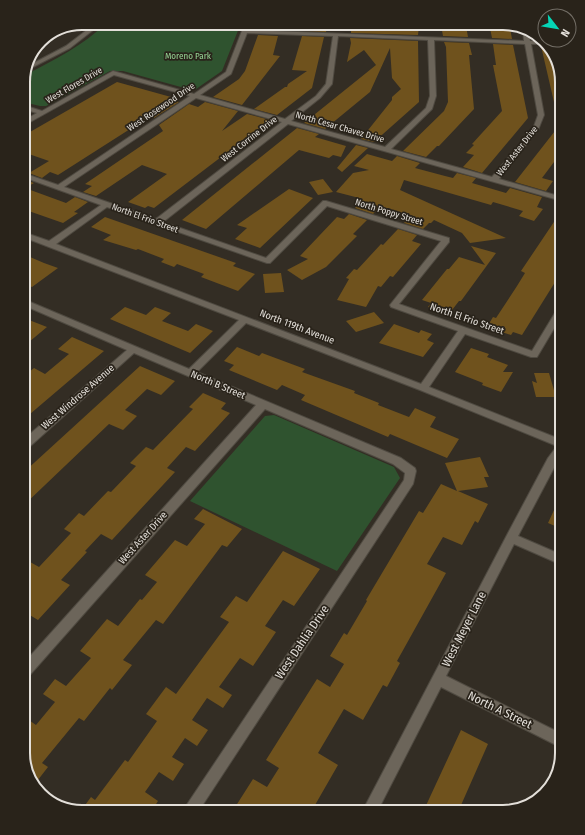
<svg xmlns="http://www.w3.org/2000/svg" width="585" height="835" viewBox="0 0 585 835" font-family="'Fira Sans Condensed',sans-serif">
<style>
.green{fill:#2f532f}
.building{fill:#6f521d}
.lines{fill:none;stroke-linecap:round;stroke-linejoin:round}
.minor-casing{stroke:#4f4a41;stroke-width:2}
.minor{fill:#6c655a;fill-rule:evenodd}
.labels{text-anchor:middle;dominant-baseline:central;stroke-width:3.5;stroke-linejoin:round;paint-order:stroke}
.far-park-label{font-size:9px;fill:#96d595;stroke:#29231a}
.far-street-label{font-size:9px;fill:#e3dfd9;stroke:#29231a}
.street-label{font-size:10px;fill:#e3dfd9;stroke:#29231a}
.near-street-label{font-size:12px;fill:#e3dfd9;stroke:#29231a}
.rim{fill:none;stroke:#e3dfd9;stroke-width:2}
</style>
<rect width="100%" height="100%" fill="#332d24"/>
<!-- green -->
<path class="green" d="M106,23H241L222,71L196,89H188L123,71H110L46,106H40L23,102V78L25,75C54,60 83,46 106,23Z
M274,415L394,467L400,478L337,571L190,501L265,416Z"/>
<!-- building -->
<path class="building" d="M261,23H282L280,30L260,29Z
M306,23H328L326,32L304,31Z
M351,23L401,24L400,26H419L418,35L351,33Z
M441,25L466,26L468,37L443,36Z
M490,28H510L512,39L492,38Z
M258,35L278,36L273,55L280,56L242,105L213,97L239,79L245,71Z
M302,36L324,37L312,88L277,115L254,109L285,87H287L288,84L307,71L292,70Z
M350,38L418,41L419,102L374,142L361,139L392,100V97L401,89L392,78L390,48L370,92L325,129L304,123L376,65L364,50L347,62L351,43Z
M444,42L469,43L472,55H469L474,109L439,146H437L426,157L403,151L444,111L448,102L446,47Z
M493,44L513,45L528,118L482,173L463,167L474,155L466,153L474,145L472,144L502,111L493,65H496Z
M547,45L554,53L562,82V114L557,115L541,46Z
M117,82L171,97L168,98L179,102L154,118L152,115L58,175L50,172L42,178L29,173L49,161L23,152V136Z
M205,102L238,111L222,131L247,114L270,120L154,208L148,206L145,208L128,202L167,174L142,165L96,196L83,192L92,186L85,184L163,131L159,125L189,104L198,107Z
M562,122V159L557,158L542,178L553,181L546,191L515,182Z
M297,128L319,134L315,137L346,146L341,157L333,155L329,158L299,150L206,229L182,220Z
M356,145L368,148L342,172L337,168Z
M367,154L392,161L397,156L420,163L415,168L445,176L453,178L457,173L476,178L472,183L506,193L510,188L542,197L537,207L543,209L534,221L519,216L523,211L493,202L491,205L404,180L400,190L506,238L470,243L462,233L434,220L431,223H429L423,229L404,223L409,217L379,208L373,214L355,208L363,199L336,192L353,173L369,170L354,166Z
M23,179L34,183L25,188L66,203L75,197L88,202L74,212L78,213L63,223L23,209Z
M323,179L333,192L318,195L309,182Z
M289,189L313,198L260,248L235,239L247,228L237,225Z
M562,210V271L522,335L513,332L511,335L487,327L493,317L496,318L517,286L525,273L521,271Z
M349,214L367,220L353,234L357,236L326,267L302,280L287,270L308,259L300,256L337,217L344,219Z
M105,217L236,263L233,266L255,274L238,291L201,277L204,274L177,264L174,267L161,262L164,259L138,249L136,250L103,240L111,235L91,227Z
M398,229L417,235L412,241L421,244L393,277L390,276L381,287L378,286L366,307L337,300L349,279L346,278L354,269L357,270L381,244L383,245Z
M471,246L496,253L461,301H459L449,314L428,307L431,303L422,300L447,269H449L459,257L485,265Z
M23,254L44,263L58,268L32,287L23,283Z
M281,273L284,292L265,293L263,274Z
M125,307L146,315L155,307L171,313L162,321L188,331L196,324L213,331L190,353L110,319Z
M374,312L384,323L356,332L346,321Z
M29,320L47,327L23,347V324Z
M394,324L419,333L421,330L432,334L427,340L434,343L423,357L379,343Z
M72,337L104,351L23,420V377L34,368L45,374L69,354L58,349Z
M237,347L259,356L262,353L305,369L302,372L355,391L354,393L379,403L378,405L409,417L415,408L436,417L430,427L459,439L447,458L390,434L388,437L301,400L305,395L282,385L277,390L229,370L234,365L224,361Z
M471,348L489,354L487,357L508,365L503,372H513L501,392L482,385L483,383L455,372Z
M140,366L175,381L161,395L147,389L125,410L137,416L123,430L109,424L23,506V473Z
M534,373H549L556,397H536L532,381L537,383Z
M203,393L226,403L221,409L230,413L195,451L186,447L167,468L175,472L112,540L101,534L85,551L87,552L61,580L70,585L38,620L23,611V558L39,567L71,533L64,529L79,513L84,516L108,491L111,492L136,466L130,463L146,447L153,450L193,409L189,407Z
M480,457L489,477H484L488,487L458,491L488,504L478,523L475,521L462,545L443,537L427,564L446,573L397,661L400,663L387,687L383,685L363,720L344,709L318,753L338,765L311,812H232L253,779L267,787L279,768L266,760L317,679L330,687L344,664L330,656L344,633L347,635L367,601L366,600L419,511L423,513L441,484L457,491L445,463Z
M562,493V529L548,523Z
M203,509L242,529L227,547L222,545L163,624L156,620L123,660L132,665L112,690L110,688L84,721L79,718L42,763L48,767L34,785L31,782L23,752V716L36,725L55,702L43,694L55,679L66,686L91,658L80,651L107,619L118,626L140,599L142,600L157,582L145,575L175,540L187,546L205,524L194,519Z
M283,551L320,569L294,606L283,600L265,626L276,632L253,666L240,658L219,687L232,695L223,708L207,698L192,720L208,730L197,746L185,738L172,757L184,764L173,781L159,772L145,792L158,801L151,812H80L91,797L95,800L125,760L128,762L157,721L146,714L166,687L176,694L229,622L220,617L236,596L247,602Z
M461,730L488,744L458,812H423Z"/>
<g class="lines">
<defs>
<path id="minor" d="M96,23H102L70,48L27,70L30,65L66,46Z
M245,23H251L248,30L524,41L523,28L528,30L530,41H543L546,44H531L544,115L538,130L499,179L562,197V201L288,124L163,222L266,258L323,201H326L449,238V242L399,304L532,351L558,308L562,305V315L537,357H531L465,334L429,387L562,440V456L556,464L518,536L562,555V565L514,544L446,676L562,734V748L441,687L377,812H362L507,535L548,458L557,446L420,390L246,323L197,372L401,458L415,468L416,471L413,484L198,812H182L404,480L405,473L393,464L265,409L28,677L23,679V664L256,405L134,353L27,449L23,450V440L127,350L23,305V299L189,369L239,320L23,237V232L49,241L101,205L23,177V173L58,185L190,96L114,75L23,126V121L37,113L23,109V105L42,111L113,71L194,94L226,72ZM247,33L333,36L326,84L316,96L285,119L200,95L231,74ZM338,36L428,40L430,96L426,108L385,147L291,121L320,98L332,84ZM434,40L525,44L538,115L533,129L492,177L391,149L432,109L436,96ZM196,98L282,122L156,219L64,187ZM327,206L441,241L390,305L391,307L458,331L421,384L56,244L107,207L267,263H270Z"/>
</defs>
<!-- minor casing -->
<use href="#minor" class="minor-casing"/>
<!-- minor -->
<use href="#minor" class="minor"/>
</g>
<g class="labels">
<!-- far-park labels -->
<g class="far-park-label">
<text x="188" y="56">Moreno Park</text>
</g>
<!-- far-street labels -->
<g class="far-street-label">
<text transform="translate(74 85) rotate(-30)">West Flores Drive</text>
<text transform="translate(161 107) rotate(-34)">West Rosewood Drive</text>
<text transform="translate(340 127) rotate(16)">North Cesar Chavez Drive</text>
<text transform="translate(249 139) rotate(-38)">West Corrine Drive</text>
<text transform="translate(517 151) rotate(-52)">West Aster Drive</text>
<text transform="translate(389 212) rotate(17)">North Poppy Street</text>
<text transform="translate(145 218) rotate(20)">North El Frio Street</text>
</g>
<!-- street labels -->
<g class="street-label">
<text transform="translate(467 319) rotate(19)">North El Frio Street</text>
<text transform="translate(297 327) rotate(21)">North 119th Avenue</text>
<text transform="translate(218 385) rotate(23)">North B Street</text>
<text transform="translate(78 397) rotate(-41)">West Windrose Avenue</text>
<text transform="translate(143 538) rotate(-48)">West Aster Drive</text>
</g>
<!-- near-street labels -->
<g class="near-street-label">
<text transform="translate(464 629) rotate(-63)">West Meyer Lane</text>
<text transform="translate(302 642) rotate(-56)">West Dahlia Drive</text>
<text transform="translate(500 710) rotate(26)">North A Street</text>
</g>
</g>
<!-- crop -->
<path d="M0 0H585V835H0ZM82 30H503A52 52 0 0 1 555 82V753A52 52 0 0 1 503 805H82A52 52 0 0 1 30 753V82A52 52 0 0 1 82 30Z" fill="#29231a" fill-rule="evenodd"/>
<path class="rim" d="M82 30H503A52 52 0 0 1 555 82V753A52 52 0 0 1 503 805H82A52 52 0 0 1 30 753V82A52 52 0 0 1 82 30Z"/>
<!-- north arrow -->
<g transform="translate(557 28) rotate(121)"><circle r="19" fill="#29231a" stroke="#736e66"/>
<path d="M0-3L7 15L0 10L-7 15Z" fill="#05d5b6"/>
<text y="-6" font-size="11" font-weight="bold" text-anchor="middle" fill="#e3dfd9">N</text>
</g>
</svg>
